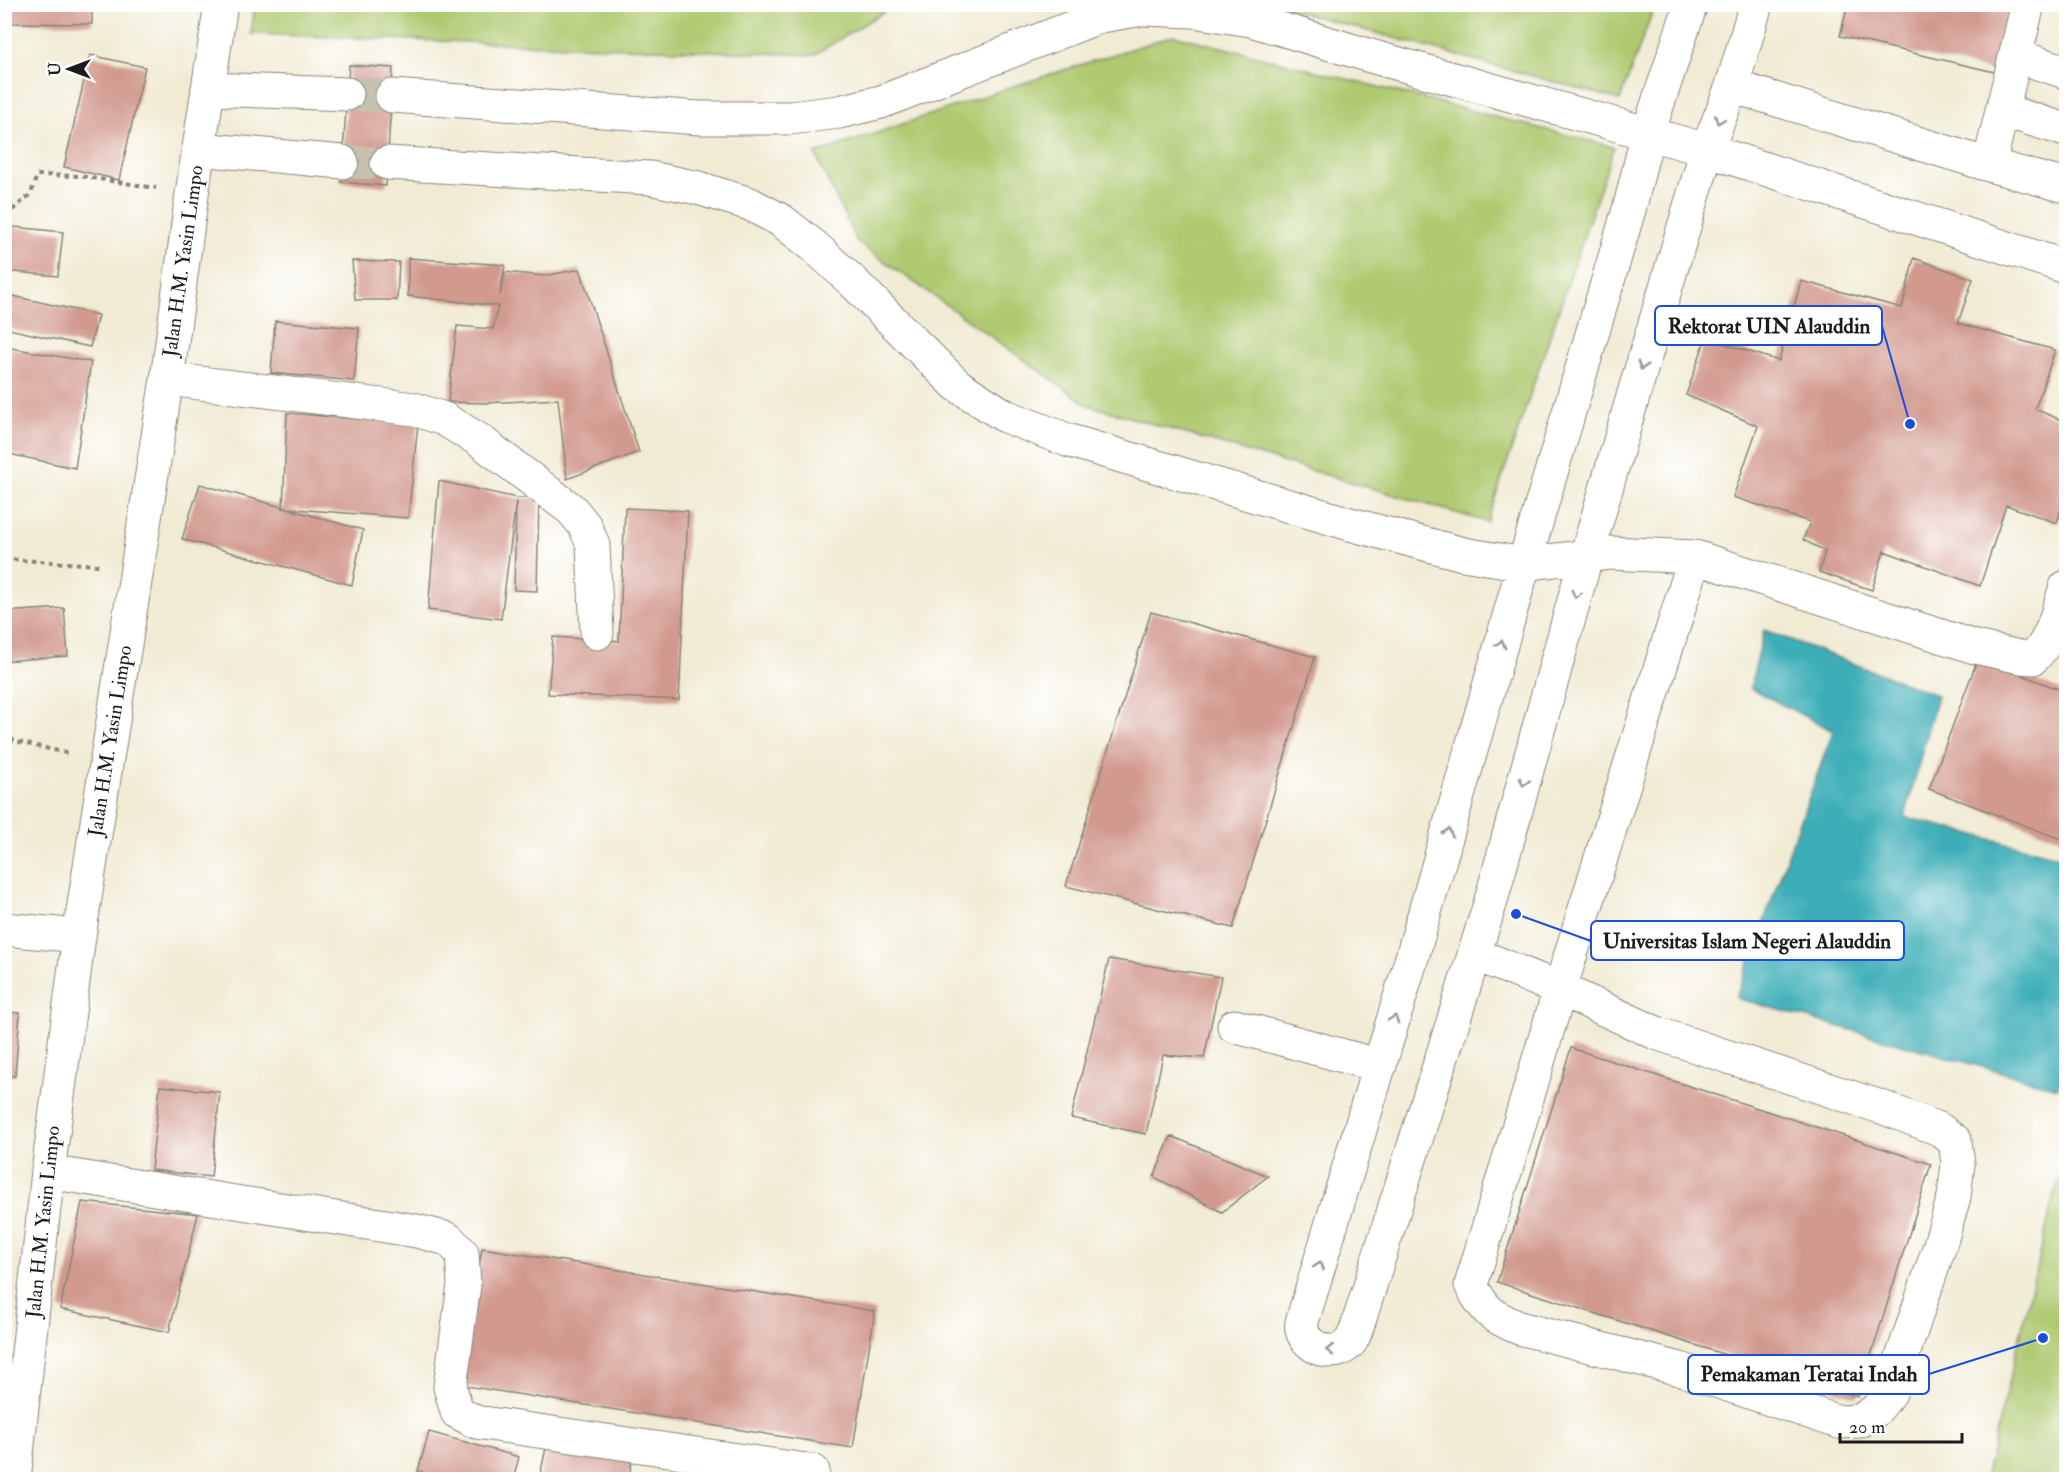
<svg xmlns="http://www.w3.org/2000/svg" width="2071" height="1484" viewBox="0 0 2071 1484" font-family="'IM FELL Double Pica',serif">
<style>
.green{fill:#aec96f;stroke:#657246;stroke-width:1.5}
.water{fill:#3eaeb7;stroke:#2d656a;stroke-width:1.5}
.building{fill:#d29a8e}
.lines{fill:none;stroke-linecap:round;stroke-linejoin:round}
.minor-tunnel{stroke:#c6c2af;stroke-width:33;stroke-dasharray:33 16;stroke-linecap:butt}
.minor-casing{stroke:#868478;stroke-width:35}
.major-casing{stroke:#868478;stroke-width:35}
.path{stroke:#868478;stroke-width:4;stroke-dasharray:4.5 4.5;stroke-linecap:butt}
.minor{stroke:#fff;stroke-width:33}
.major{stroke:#fff;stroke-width:33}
.oneway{stroke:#999}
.labels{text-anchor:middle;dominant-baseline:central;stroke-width:4.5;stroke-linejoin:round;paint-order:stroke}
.street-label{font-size:20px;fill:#1c1c1c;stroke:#fff}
.leader{fill:none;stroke:#1d4ed8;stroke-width:2}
.callout-dot{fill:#1d4ed8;stroke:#fff;stroke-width:2}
.callout{fill:#fff;stroke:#1d4ed8;stroke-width:2}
.callout-label{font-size:21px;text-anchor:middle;font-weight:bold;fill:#1c1c1c}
</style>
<rect width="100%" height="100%" fill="#fff"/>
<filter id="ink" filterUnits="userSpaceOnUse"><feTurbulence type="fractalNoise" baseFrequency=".0167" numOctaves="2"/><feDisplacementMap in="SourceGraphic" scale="12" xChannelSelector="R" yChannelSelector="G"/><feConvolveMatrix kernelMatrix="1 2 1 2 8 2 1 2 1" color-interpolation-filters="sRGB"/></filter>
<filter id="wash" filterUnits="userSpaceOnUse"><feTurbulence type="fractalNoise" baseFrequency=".008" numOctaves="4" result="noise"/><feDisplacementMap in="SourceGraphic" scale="24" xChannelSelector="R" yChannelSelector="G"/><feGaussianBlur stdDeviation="1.35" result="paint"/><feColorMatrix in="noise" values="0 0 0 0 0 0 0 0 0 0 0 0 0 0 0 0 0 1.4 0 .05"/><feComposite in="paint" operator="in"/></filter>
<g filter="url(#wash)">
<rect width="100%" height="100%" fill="#f1ebd4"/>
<!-- green -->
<path class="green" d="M255,5V4L895,5L814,55L251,34Z
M1274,5H1655L1620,100Z
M1174,35L1614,147L1487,522L1088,405L857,242L815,154L1011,87Z
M2066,1161V1479H1985L2054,1196Z"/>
<!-- water -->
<path class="water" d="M1764,630L1937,695L1905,817L2066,858V1059L2058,1088L1736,998L1833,731L1750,688Z"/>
<g id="blocks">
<!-- building -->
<path class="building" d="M4,4H92V24L4,23Z
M1848,5H2015L1999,73L1840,36Z
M90,55L145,67L119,180L64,167Z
M349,65L393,68L386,186L341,182Z
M4,226L63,232L58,276L4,271Z
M408,258L505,265L500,295L505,272L544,276L580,269L639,452L567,479L558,399L487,403L448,402L457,326L493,329L498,306L408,296Z
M1914,258L1973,279L1958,323L2055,350L2035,409L2066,422V493L2057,523L2006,505L1980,586L1884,551L1872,590L1819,572L1825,551L1803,540L1810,522L1733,497L1758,426L1686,395L1706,338L1779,361L1801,281L1902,308Z
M352,261L399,262L397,300H355Z
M4,294L98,315L90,347L4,328Z
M275,321L359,328L354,381L271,373Z
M11,348L91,362L75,468L4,453V391Z
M287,413L418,424L408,518L283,508Z
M439,481L517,498H539L537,591L514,590L516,501L501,619L428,610Z
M200,484L363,530L352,585L182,539Z
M625,508L688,511L679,700L548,694L553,637L619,641Z
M64,608L68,656L4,661V612Z
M1151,612L1315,657L1233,928L1066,886Z
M1978,658L2066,692V841L1929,789Z
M1109,959L1221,977L1204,1058L1163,1055L1146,1134L1071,1118Z
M4,1012L20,1013L15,1076L4,1075Z
M1571,1048L1931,1164L1858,1397L1497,1282Z
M160,1086L220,1092L211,1177L151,1170Z
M1171,1136L1268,1176L1222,1212L1154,1177Z
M82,1202L198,1214L169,1332L60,1309Z
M482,1248L875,1311L853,1448L460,1385Z
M429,1432L519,1457L513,1480H450L418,1471Z
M548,1439L633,1457L628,1480H539Z"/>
</g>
</g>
<g filter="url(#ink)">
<use href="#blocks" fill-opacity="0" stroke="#868478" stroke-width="1.5"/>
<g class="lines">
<!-- minor-tunnel -->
<path class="minor-tunnel" d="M347,94L392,96
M342,162L387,163"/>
<defs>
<path id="minor" d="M1691,4L1648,133L1630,206L1524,564L1413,954L1302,1322C1298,1343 1329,1360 1346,1346C1354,1340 1356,1330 1359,1321L1490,904L1586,557L1635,390L1707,150L1732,86L1756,4
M2016,56L2066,72
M1732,86L1989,165L2066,186
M208,89L347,94
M392,96L700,118H790L839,112L881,102L1101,16L1143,9L1193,11L1251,20L1374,57L1707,150L2066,267
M2002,110L2066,130
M199,149L342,162
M387,163L650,178L698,188L750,204L782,221L815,247L853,282L957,385L1005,416L1067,440L1350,524L1463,554L1524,564L1611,553L1695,557L1975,647L2020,657L2033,658C2052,641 2058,610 2066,587
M1989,165L2028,4
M167,379L414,409L444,419L479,440L572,510L585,526L593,545L597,633
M4,929L79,936
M1475,954L1560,989L1656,1033L1884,1108L1939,1129L1955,1141L1958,1164L1954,1197L1939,1248L1890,1393L1876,1410L1860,1421L1839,1422L1680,1369L1519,1328C1492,1316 1485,1312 1471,1285L1560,989L1695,557
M1234,1026L1380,1066
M48,1172L417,1231L448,1239L462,1253L464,1285L450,1387L457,1412L476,1422L813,1471"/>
<path id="major" d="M14,1480L48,1172L79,936L167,379L192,194L221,4"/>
</defs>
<!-- minor casing -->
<use href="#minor" class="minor-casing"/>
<!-- major casing -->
<use href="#major" class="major-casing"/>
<!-- path -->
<path class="path" d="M4,212H10L31,194L37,175L80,176L156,188
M4,559L99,565
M4,732L14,741L71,754"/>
<!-- minor -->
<use href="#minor" class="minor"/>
<!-- major -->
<use href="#major" class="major"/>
</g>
<!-- one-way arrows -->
<defs><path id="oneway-chevron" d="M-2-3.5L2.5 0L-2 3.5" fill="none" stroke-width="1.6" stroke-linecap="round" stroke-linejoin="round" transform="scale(1.5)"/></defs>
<g class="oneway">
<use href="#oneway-chevron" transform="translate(1719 120) rotate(111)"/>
<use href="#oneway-chevron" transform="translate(1642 366) rotate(107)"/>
<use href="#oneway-chevron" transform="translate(1576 594) rotate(105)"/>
<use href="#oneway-chevron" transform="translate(1501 644) rotate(-74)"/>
<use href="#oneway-chevron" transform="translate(1524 782) rotate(105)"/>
<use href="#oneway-chevron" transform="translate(1448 832) rotate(-74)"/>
<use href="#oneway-chevron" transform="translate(1394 1019) rotate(-73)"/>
<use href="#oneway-chevron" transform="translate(1319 1266) rotate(-73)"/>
<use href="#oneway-chevron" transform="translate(1330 1350) rotate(-180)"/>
</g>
</g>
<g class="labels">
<!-- street labels -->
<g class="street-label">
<text transform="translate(183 261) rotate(-82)">Jalan H.M. Yasin Limpo</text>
<text transform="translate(110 741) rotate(-81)">Jalan H.M. Yasin Limpo</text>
<text transform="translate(43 1222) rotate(-84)">Jalan H.M. Yasin Limpo</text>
</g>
</g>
<!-- callouts -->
<path class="leader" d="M1910 424L1882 326M1516 914L1591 941M2043 1338L1929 1374"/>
<g class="callout-dot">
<circle cx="1910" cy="424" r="6"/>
<circle cx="1516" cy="914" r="6"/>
<circle cx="2043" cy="1338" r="6"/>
</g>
<g class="callout">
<rect x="1655" y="306" width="227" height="39" rx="6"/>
<rect x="1591" y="921" width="313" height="39" rx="6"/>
<rect x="1688" y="1355" width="241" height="39" rx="6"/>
</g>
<g class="callout-label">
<text x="1769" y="333">Rektorat UIN Alauddin</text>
<text x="1747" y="948">Universitas Islam Negeri Alauddin</text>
<text x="1809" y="1381">Pemakaman Teratai Indah</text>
</g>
<!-- margin -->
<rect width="2071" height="1484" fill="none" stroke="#fff" stroke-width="24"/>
<!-- north arrow -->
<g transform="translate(69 69) rotate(270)" stroke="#ffffff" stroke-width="4.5" paint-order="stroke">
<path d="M0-4.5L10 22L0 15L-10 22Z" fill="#1c1c1c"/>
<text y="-9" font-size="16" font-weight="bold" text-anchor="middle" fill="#1c1c1c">U</text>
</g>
<!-- scale -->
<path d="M1840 1433v9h122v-9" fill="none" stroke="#1c1c1c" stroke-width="3"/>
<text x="1849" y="1433" font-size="18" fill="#1c1c1c" stroke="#ffffff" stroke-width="4.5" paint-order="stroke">20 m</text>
</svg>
